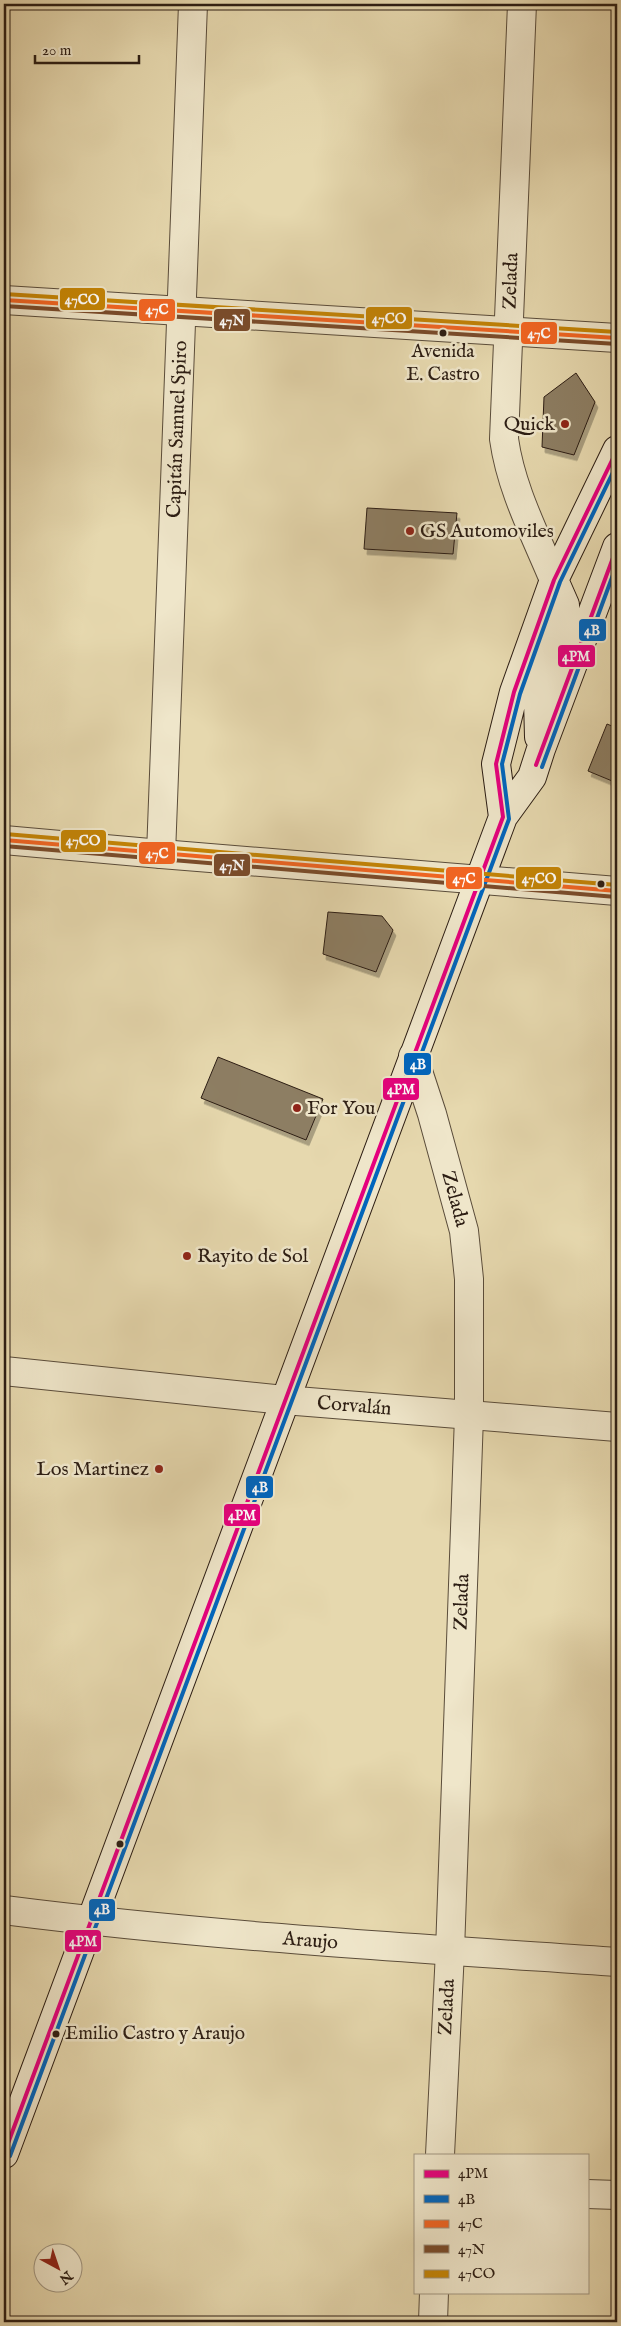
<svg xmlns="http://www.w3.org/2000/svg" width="621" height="2326" viewBox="0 0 621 2326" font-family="'IM FELL English',serif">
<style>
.building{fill:#8d7e64;stroke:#2c1d13;filter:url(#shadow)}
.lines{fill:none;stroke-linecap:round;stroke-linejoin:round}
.street-casing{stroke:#5a4c3a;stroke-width:30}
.secondary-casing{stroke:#2c1d13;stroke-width:30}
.street{stroke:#efe6ca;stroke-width:28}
.secondary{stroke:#efe6ca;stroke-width:28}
.bus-1-casing{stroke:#efe6ca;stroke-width:8}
.bus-2-casing{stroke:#efe6ca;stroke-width:8}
.bus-3-casing{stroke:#efe6ca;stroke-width:8}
.bus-4-casing{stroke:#efe6ca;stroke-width:8}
.bus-5-casing{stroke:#efe6ca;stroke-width:8}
.bus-1{stroke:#e5007d;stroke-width:4}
.bus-2{stroke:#0065bd;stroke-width:4}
.bus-3{stroke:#f26522;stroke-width:4}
.bus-4{stroke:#7a4b2a;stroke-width:4}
.bus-5{stroke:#c48405;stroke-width:4}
.bus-dot{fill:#2c1d13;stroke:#efe6ca;stroke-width:2}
.poi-dot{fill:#8f2418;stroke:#efe6ca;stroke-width:2}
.labels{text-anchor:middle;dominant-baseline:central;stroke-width:5;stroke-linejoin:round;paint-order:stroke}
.bus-label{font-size:19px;fill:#2c1d13;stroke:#efe6ca}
.street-label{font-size:20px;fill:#2c1d13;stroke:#efe6ca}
.poi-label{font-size:20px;fill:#2c1d13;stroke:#efe6ca;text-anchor:start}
.line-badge{stroke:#efe6ca;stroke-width:2}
.badge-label{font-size:14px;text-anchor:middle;font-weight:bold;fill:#fff}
</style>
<defs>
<filter id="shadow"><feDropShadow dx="3" dy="5.5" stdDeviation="0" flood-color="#0004"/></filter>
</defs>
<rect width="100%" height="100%" fill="#e6d8ae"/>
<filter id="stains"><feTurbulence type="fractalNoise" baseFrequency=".004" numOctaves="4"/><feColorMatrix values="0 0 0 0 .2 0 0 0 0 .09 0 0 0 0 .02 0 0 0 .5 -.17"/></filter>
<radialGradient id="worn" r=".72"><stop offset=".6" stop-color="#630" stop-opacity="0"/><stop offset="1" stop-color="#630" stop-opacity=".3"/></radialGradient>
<!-- building -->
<path class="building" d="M576,373L595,402L574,455L542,447L544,397Z
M367,508L457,513L453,554L364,549Z
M607,724L617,728V783L588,771Z
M328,912L382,916L393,930L376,972L323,954Z
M218,1057L323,1099L306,1140L201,1098Z"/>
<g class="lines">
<defs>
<g id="street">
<path d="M522,4L504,439C511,489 535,534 554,580"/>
<path d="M4,300L617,338"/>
<path d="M4,840L161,854L617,891"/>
<path id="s1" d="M161,854L193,4"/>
<path id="s2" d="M413,1056L432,1114L464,1231L469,1279V1416L450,1951L440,2155"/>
<path id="s3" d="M4,1371L284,1400L617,1427"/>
<path id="s4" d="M4,1910C207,1936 413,1948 617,1962"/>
<path d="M587,2194L617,2195"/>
<path d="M433,2322L434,2292"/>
</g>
<path id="secondary" d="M539,737L538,699L565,625V605L554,580
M503,817L496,764L514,692L554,580L617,450
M4,2154L503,817L532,777L541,749L617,547"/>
</defs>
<!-- street casing -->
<use href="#street" class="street-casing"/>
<!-- secondary casing -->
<use href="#secondary" class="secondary-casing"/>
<!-- street -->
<use href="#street" class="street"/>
<!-- secondary -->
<use href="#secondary" class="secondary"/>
<defs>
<path id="bus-1" d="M536,765L617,547
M4,2154L503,817L496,764L514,692L554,580L617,450"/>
<path id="bus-2" d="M542,767L617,564
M10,2156L509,819L502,764L520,694L560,582L617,464"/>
<path id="bus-3" d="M4,300L617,338
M4,840L617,891"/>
<path id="bus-4" d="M4,306L617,344
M4,846L616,897"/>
<path id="bus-5" d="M4,294L617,332
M5,834L617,885"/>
</defs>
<!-- bus-1 casing -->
<use href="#bus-1" class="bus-1-casing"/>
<!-- bus-2 casing -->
<use href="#bus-2" class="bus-2-casing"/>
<!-- bus-3 casing -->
<use href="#bus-3" class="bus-3-casing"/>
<!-- bus-4 casing -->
<use href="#bus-4" class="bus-4-casing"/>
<!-- bus-5 casing -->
<use href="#bus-5" class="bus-5-casing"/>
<!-- bus-1 -->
<use href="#bus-1" class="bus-1"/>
<!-- bus-2 -->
<use href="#bus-2" class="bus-2"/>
<!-- bus-3 -->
<use href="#bus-3" class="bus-3"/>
<!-- bus-4 -->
<use href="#bus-4" class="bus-4"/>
<!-- bus-5 -->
<use href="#bus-5" class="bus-5"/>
</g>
<!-- markers -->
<g class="bus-dot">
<circle cx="443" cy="333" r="4.5"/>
<circle cx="601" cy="884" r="4.5"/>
<circle cx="120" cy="1844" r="4.5"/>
<circle cx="56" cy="2034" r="4.5"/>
</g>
<g class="poi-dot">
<circle cx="565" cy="424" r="5"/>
<circle cx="410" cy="531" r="5"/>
<circle cx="297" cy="1108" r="5"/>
<circle cx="187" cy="1256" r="5"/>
<circle cx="159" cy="1469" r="5"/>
</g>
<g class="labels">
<!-- bus labels -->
<g class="bus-label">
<text x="443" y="352">Avenida<tspan x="443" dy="23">E. Castro</tspan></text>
<text x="65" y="2034" text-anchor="start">Emilio Castro y Araujo</text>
</g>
<!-- street labels -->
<g class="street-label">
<text transform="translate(511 281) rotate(-88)">Zelada</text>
<text stroke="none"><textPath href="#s1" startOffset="425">Capitán Samuel Spiro</textPath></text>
<text stroke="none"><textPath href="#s2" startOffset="149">Zelada</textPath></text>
<text stroke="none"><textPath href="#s3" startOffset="352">Corvalán</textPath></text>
<text transform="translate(462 1602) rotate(-88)">Zelada</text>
<text stroke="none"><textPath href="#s4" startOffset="308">Araujo</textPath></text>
<text transform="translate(447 2007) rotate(-87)">Zelada</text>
</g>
<!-- poi labels -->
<g class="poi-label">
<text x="555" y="424" text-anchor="end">Quick</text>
<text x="420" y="531">GS Automoviles</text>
<text x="307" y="1108">For You</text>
<text x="197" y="1256">Rayito de Sol</text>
<text x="149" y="1469" text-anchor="end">Los Martinez</text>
</g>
</g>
<g class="line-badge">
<rect x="59" y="287" width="47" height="24" rx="5" fill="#c48405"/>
<rect x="138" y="298" width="38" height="24" rx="5" fill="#f26522"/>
<rect x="365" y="306" width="48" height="24" rx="5" fill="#c48405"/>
<rect x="213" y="308" width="38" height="24" rx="5" fill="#7a4b2a"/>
<rect x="520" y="321" width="38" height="24" rx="5" fill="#f26522"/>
<rect x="578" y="618" width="29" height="24" rx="5" fill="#0065bd"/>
<rect x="557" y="644" width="39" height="24" rx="5" fill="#e5007d"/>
<rect x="60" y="829" width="47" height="24" rx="5" fill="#c48405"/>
<rect x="138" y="841" width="38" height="24" rx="5" fill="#f26522"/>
<rect x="213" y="853" width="38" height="24" rx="5" fill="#7a4b2a"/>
<rect x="445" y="866" width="38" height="24" rx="5" fill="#f26522"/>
<rect x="515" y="866" width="47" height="24" rx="5" fill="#c48405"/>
<rect x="403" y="1052" width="29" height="24" rx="5" fill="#0065bd"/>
<rect x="382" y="1077" width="38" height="24" rx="5" fill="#e5007d"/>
<rect x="245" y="1475" width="29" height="24" rx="5" fill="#0065bd"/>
<rect x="223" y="1503" width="38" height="24" rx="5" fill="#e5007d"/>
<rect x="88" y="1898" width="28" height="24" rx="5" fill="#0065bd"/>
<rect x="64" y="1929" width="38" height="24" rx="5" fill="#e5007d"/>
</g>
<g class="badge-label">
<text x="82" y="304">47CO</text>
<text x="157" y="314">47C</text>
<text x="389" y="323">47CO</text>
<text x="232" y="325">47N</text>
<text x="539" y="338">47C</text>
<text x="592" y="635">4B</text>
<text x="576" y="661">4PM</text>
<text x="83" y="845">47CO</text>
<text x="157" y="858">47C</text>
<text x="232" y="870">47N</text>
<text x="464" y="883">47C</text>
<text x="539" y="883">47CO</text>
<text x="418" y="1069">4B</text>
<text x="401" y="1094">4PM</text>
<text x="260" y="1492">4B</text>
<text x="242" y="1520">4PM</text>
<text x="102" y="1914">4B</text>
<text x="83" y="1946">4PM</text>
</g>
<!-- margin -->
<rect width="621" height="2326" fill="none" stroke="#e6d8ae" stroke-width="20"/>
<rect x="5" y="5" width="611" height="2316" fill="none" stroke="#2c1d13" stroke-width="2.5"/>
<rect x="10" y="10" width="601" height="2306" fill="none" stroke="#2c1d13"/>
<!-- legend -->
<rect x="414" y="2154" width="175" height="140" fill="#efe6ca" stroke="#a19681"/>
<rect x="424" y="2170" width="25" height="8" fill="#e5007d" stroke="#a19681"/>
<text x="458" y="2178" font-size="15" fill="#2c1d13">4PM</text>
<rect x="424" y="2195" width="25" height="8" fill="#0065bd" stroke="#a19681"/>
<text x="458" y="2204" font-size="15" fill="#2c1d13">4B</text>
<rect x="424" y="2220" width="25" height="8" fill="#f26522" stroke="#a19681"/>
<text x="458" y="2228" font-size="15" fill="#2c1d13">47C</text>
<rect x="424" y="2245" width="25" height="8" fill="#7a4b2a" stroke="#a19681"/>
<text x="458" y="2254" font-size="15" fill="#2c1d13">47N</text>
<rect x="424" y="2270" width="25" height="8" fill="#c48405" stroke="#a19681"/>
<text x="458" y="2278" font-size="15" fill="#2c1d13">47CO</text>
<!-- north arrow -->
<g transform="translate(58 2268) rotate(140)"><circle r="24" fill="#efe6ca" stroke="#a19681"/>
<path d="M0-4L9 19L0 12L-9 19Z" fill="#8f2418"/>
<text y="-8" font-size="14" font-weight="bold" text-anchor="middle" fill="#2c1d13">N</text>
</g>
<!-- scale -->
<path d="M35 55v8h104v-8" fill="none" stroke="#2c1d13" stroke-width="2.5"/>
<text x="42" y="55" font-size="15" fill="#2c1d13" stroke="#efe6ca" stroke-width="4" paint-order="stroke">20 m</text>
<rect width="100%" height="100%" filter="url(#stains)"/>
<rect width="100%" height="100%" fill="url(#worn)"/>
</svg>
